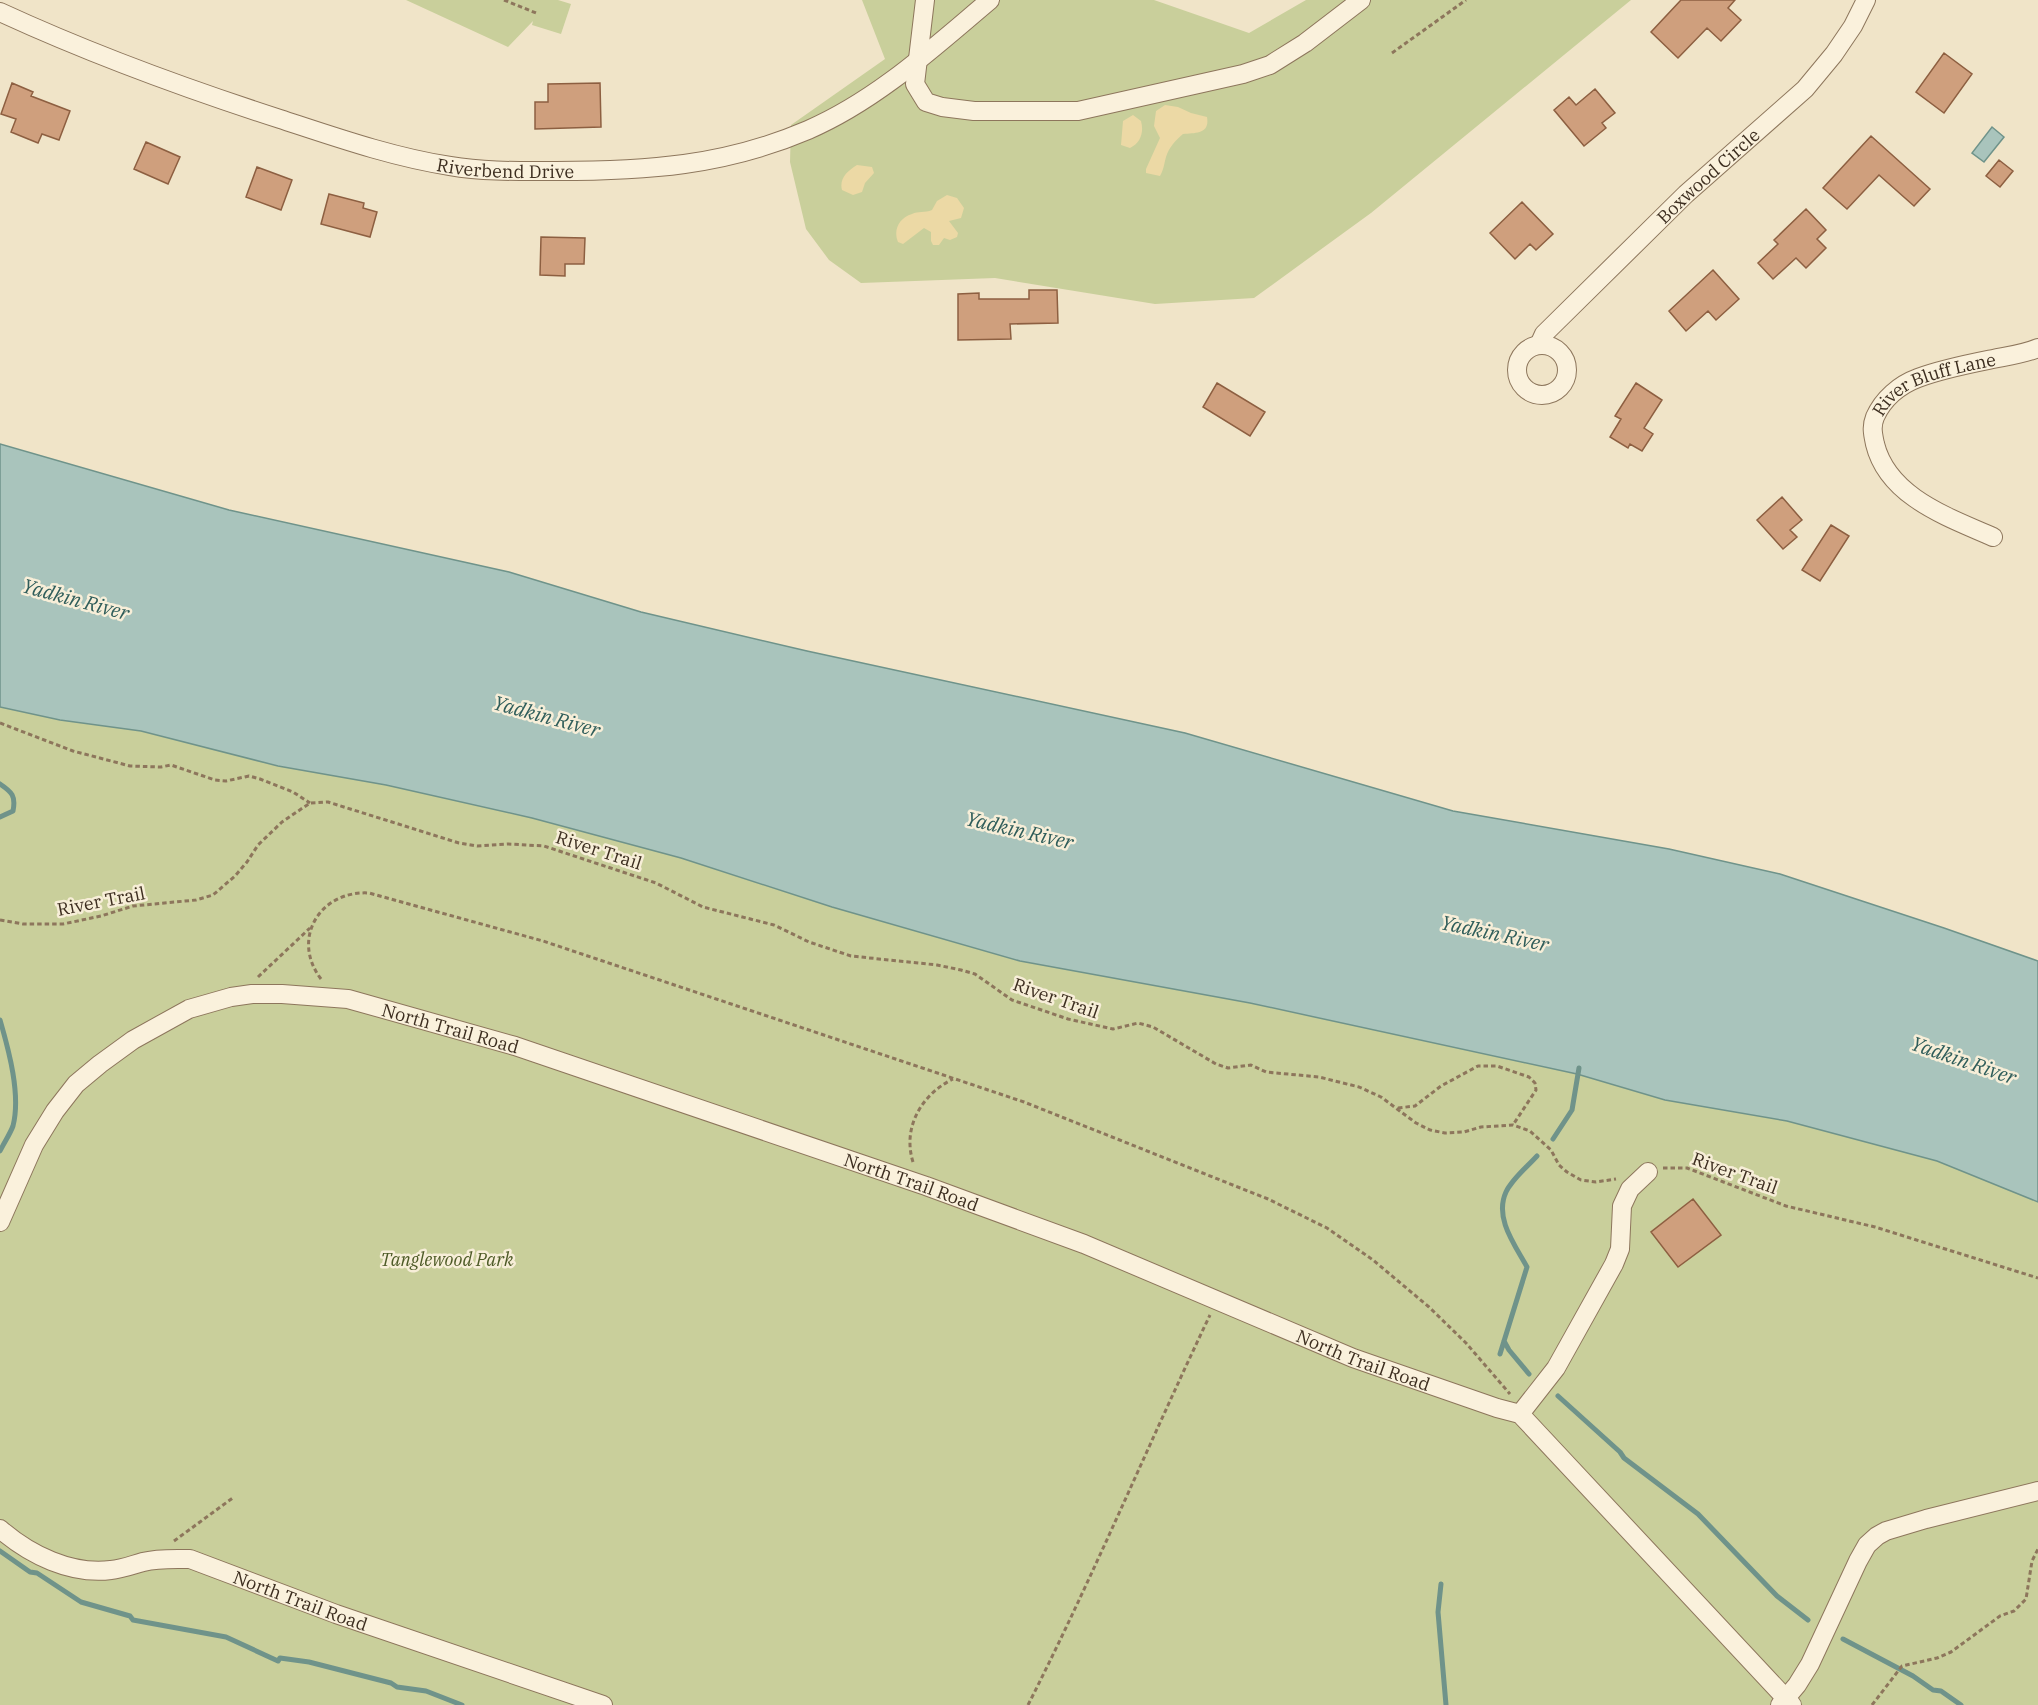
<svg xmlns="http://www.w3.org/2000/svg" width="2038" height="1705" viewBox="0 0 2038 1705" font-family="'IBM Plex Serif',serif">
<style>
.green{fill:#c9cf9b}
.sand{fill:#ecd9a5}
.water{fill:#a9c4bc;stroke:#6f938a;stroke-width:1.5}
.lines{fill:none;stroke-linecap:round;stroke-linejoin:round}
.stream{stroke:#6f938a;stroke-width:5}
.building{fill:#cf9f7d;stroke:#8d5f41;stroke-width:1.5}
.minor-casing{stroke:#8d765c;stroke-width:20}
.path{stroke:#8d765c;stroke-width:3;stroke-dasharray:4.5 3;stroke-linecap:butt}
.minor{stroke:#faf1dc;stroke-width:18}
.labels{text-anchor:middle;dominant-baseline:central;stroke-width:5;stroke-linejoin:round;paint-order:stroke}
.street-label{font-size:18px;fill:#3d2e20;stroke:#f7eed8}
.park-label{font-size:18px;font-style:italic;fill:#4d5a26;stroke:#f7eed8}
.water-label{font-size:20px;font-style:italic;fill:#2f5d5a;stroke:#f7eed8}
</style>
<rect width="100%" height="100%" fill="#f0e4c8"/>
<!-- green -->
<path class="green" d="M406,0H558L571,4L561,34L532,25L533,21L508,47Z
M862,0H1154L1249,33L1306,0H1631L1371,213L1254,298L1155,304L995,278L861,283L829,260L806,229L790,162L791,125L885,59Z
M0,707L60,720L141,731L278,766L386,785L532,818L681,858L832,907L1020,961L1250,1003L1577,1074L1665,1100L1787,1121L1937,1161L2038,1202V1705H0Z"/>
<!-- sand -->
<path class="sand" d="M1165,105L1178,107L1191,113L1207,117C1210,134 1196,133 1183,134C1176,140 1169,147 1166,157C1164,164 1164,169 1160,176L1146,173V169L1160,138L1154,126L1156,111Z
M1133,115L1141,121C1144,132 1141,143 1130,148L1121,145L1123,121Z
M857,165L872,167L874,173L865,183L862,192L853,195L842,190C839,179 847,171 857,165Z
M947,195L957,198L964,208L961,218L949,221L958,233L957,237L950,240L944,238L939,245H933L931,241V232L924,228L903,244L898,242C893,230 899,218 912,214C918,211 925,213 932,210L937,201Z"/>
<!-- water -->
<path class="water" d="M1992,127L2004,137L1984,162L1972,153Z
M0,444L229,510L509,572L641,612L807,651L1185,733L1453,811L1669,849L1780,874L1944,928L2038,961V1202L1937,1161L1787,1121L1665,1100L1577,1074L1250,1003L1020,961L832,907L681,858L532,818L386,785L278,766L141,731L60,720L0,707Z"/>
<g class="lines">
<!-- stream -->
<path class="stream" d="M0,784C12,792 16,796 13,811L0,817
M0,1020C9,1051 21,1095 13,1126C10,1134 4,1143 0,1151
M1553,1139L1572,1110L1579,1068
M1504,1341L1509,1350L1529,1374
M1500,1354L1527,1267C1515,1245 1494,1218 1506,1192C1512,1179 1527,1167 1537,1156
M1558,1396L1620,1452L1624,1458L1698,1514L1777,1596L1808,1620
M0,1551L30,1572L37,1573L81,1602L130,1616L133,1620L226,1637L278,1661L280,1658L309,1662L391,1683L397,1687L426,1691L462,1705
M1441,1584L1438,1612L1446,1705
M1843,1639L1913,1676L1933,1690L1941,1691L1961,1705"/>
</g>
<!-- building -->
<path class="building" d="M1681,0H1735L1728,8L1741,20L1721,41L1707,28L1678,58L1651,32Z
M1944,53L1972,74L1944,113L1916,92Z
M12,83L33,92L31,96L70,111L59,140L42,134L38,143L11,132L16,119L1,114Z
M600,83L601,127L535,129V102H548V84Z
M1595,89L1615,113L1602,123L1606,128L1584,146L1554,110L1569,97L1576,105Z
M1871,136L1930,189L1914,206L1879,175L1847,209L1823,188Z
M146,142L180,157L168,184L134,169Z
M1999,160L2013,171L2000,187L1986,176Z
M257,167L292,180L281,210L246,197Z
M329,194L364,203L363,208L377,212L370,237L321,224Z
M1522,202L1553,234L1536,250L1530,244L1515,259L1490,233Z
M1806,209L1826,230L1817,239L1826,248L1806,268L1796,258L1773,279L1758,263L1778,244L1774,240Z
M541,237L585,238L584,264H565V276L540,275Z
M1713,270L1739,299L1716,320L1708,311L1686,331L1669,311Z
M1029,290H1057L1058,323L1010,324L1011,339L958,340V294L979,293V299H1029Z
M1217,383L1265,412L1250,436L1203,407Z
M1636,383L1662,400L1644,428L1653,434L1642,451L1630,444L1628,448L1610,437L1621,419L1615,416Z
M1782,497L1802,520L1790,530L1797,537L1783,549L1757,520Z
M1831,525L1849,536L1820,581L1802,570Z
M1693,1199L1721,1235L1678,1267L1651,1232Z"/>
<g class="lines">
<defs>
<g id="minor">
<path d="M925,0L915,84L926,102L942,107L974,111H1078L1243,74L1270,65L1305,43L1361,0"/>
<path id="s1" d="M0,12C91,54 184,88 280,119C335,137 392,157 450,166C485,172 521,171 556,171C646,171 724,166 808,130C877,100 933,48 990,0"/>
<circle cx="1542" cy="370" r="25"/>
<path id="s2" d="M1539,345L1544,334L1686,194L1805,89L1834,54L1853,26L1866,0"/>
<path id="s3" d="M1993,537C1948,517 1888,497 1875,444C1873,434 1871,427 1875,417C1883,399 1899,385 1918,378C1942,369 1968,364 1993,359C2008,356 2024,354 2038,348"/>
<path id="s4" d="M0,1222L34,1145L55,1111L76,1084L100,1064L133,1040L189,1009L231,997L252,994H282L348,999L515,1046L926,1186L1084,1244L1353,1358L1497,1408L1520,1414L1792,1705"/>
<path d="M1520,1414L1556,1368L1614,1264L1620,1249L1622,1206L1630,1189L1648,1172"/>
<path id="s5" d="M0,1529C30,1555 71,1575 111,1570C122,1569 132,1565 143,1562C158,1558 174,1559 190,1559L336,1614L603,1705"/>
<path d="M1780,1705L1797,1685L1810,1664L1858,1561L1867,1545L1877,1536L1886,1531L1926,1519L2038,1491"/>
</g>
</defs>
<!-- minor casing -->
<use href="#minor" class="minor-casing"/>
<!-- path -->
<path class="path" d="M504,0L536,13
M1392,53L1466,0
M0,723L73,751L130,766L161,767L171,765L215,780L226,781L249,776L260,779L293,792L310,803
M0,920L23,924H63L101,916L133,906L196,900L213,895L235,876L247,862L258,845L282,822L310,803L328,802L459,843L477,846L508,844L544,846L656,883L703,907L774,925L809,942L851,956L937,965L961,970L975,974L1012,1000L1068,1019L1113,1029L1138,1023L1153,1027L1216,1064L1228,1068L1251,1065L1266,1072L1319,1077L1359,1087L1381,1097L1416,1123L1430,1130L1445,1133L1464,1132L1481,1127L1513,1125L1530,1131L1551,1150L1559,1165L1567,1172L1581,1180L1596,1182L1616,1179
M258,977L310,928
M321,979C290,938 321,890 369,893L543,941L1024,1102L1268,1199L1327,1228L1373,1260L1429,1307L1466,1343L1510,1394
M1398,1108L1415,1106L1441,1086L1478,1066H1497L1529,1077L1535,1083L1536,1090L1513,1125
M913,1162C902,1127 922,1094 953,1079
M1663,1168H1687L1786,1206L1875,1227L2038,1278
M174,1541L234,1497
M1028,1705C1093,1577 1148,1445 1210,1315
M1872,1705L1902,1666L1937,1658L1951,1652L2000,1616L2014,1611L2026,1599L2032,1561L2038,1549"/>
<!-- minor -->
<use href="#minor" class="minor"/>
</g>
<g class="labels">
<!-- street labels -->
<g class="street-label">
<text stroke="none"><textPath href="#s1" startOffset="532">Riverbend Drive</textPath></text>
<text stroke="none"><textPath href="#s2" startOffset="240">Boxwood Circle</textPath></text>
<text stroke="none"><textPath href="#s3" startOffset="255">River Bluff Lane</textPath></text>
<text transform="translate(599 850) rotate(18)">River Trail</text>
<text transform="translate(101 901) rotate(-11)">River Trail</text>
<text transform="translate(1056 998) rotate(19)">River Trail</text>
<text stroke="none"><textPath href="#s4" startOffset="562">North Trail Road</textPath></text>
<text transform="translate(1735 1173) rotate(20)">River Trail</text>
<text stroke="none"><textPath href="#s4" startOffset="1048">North Trail Road</textPath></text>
<text stroke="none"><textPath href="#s4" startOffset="1534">North Trail Road</textPath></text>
<text stroke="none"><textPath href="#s5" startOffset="320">North Trail Road</textPath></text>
</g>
<!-- park labels -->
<g class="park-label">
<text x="447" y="1259">Tanglewood Park</text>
</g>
<!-- water labels -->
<g class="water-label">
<text transform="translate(76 599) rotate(15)">Yadkin River</text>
<text transform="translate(547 716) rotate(15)">Yadkin River</text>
<text transform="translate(1020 830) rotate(13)">Yadkin River</text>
<text transform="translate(1495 933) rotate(12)">Yadkin River</text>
<text transform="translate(1964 1060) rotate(19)">Yadkin River</text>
</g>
</g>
</svg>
